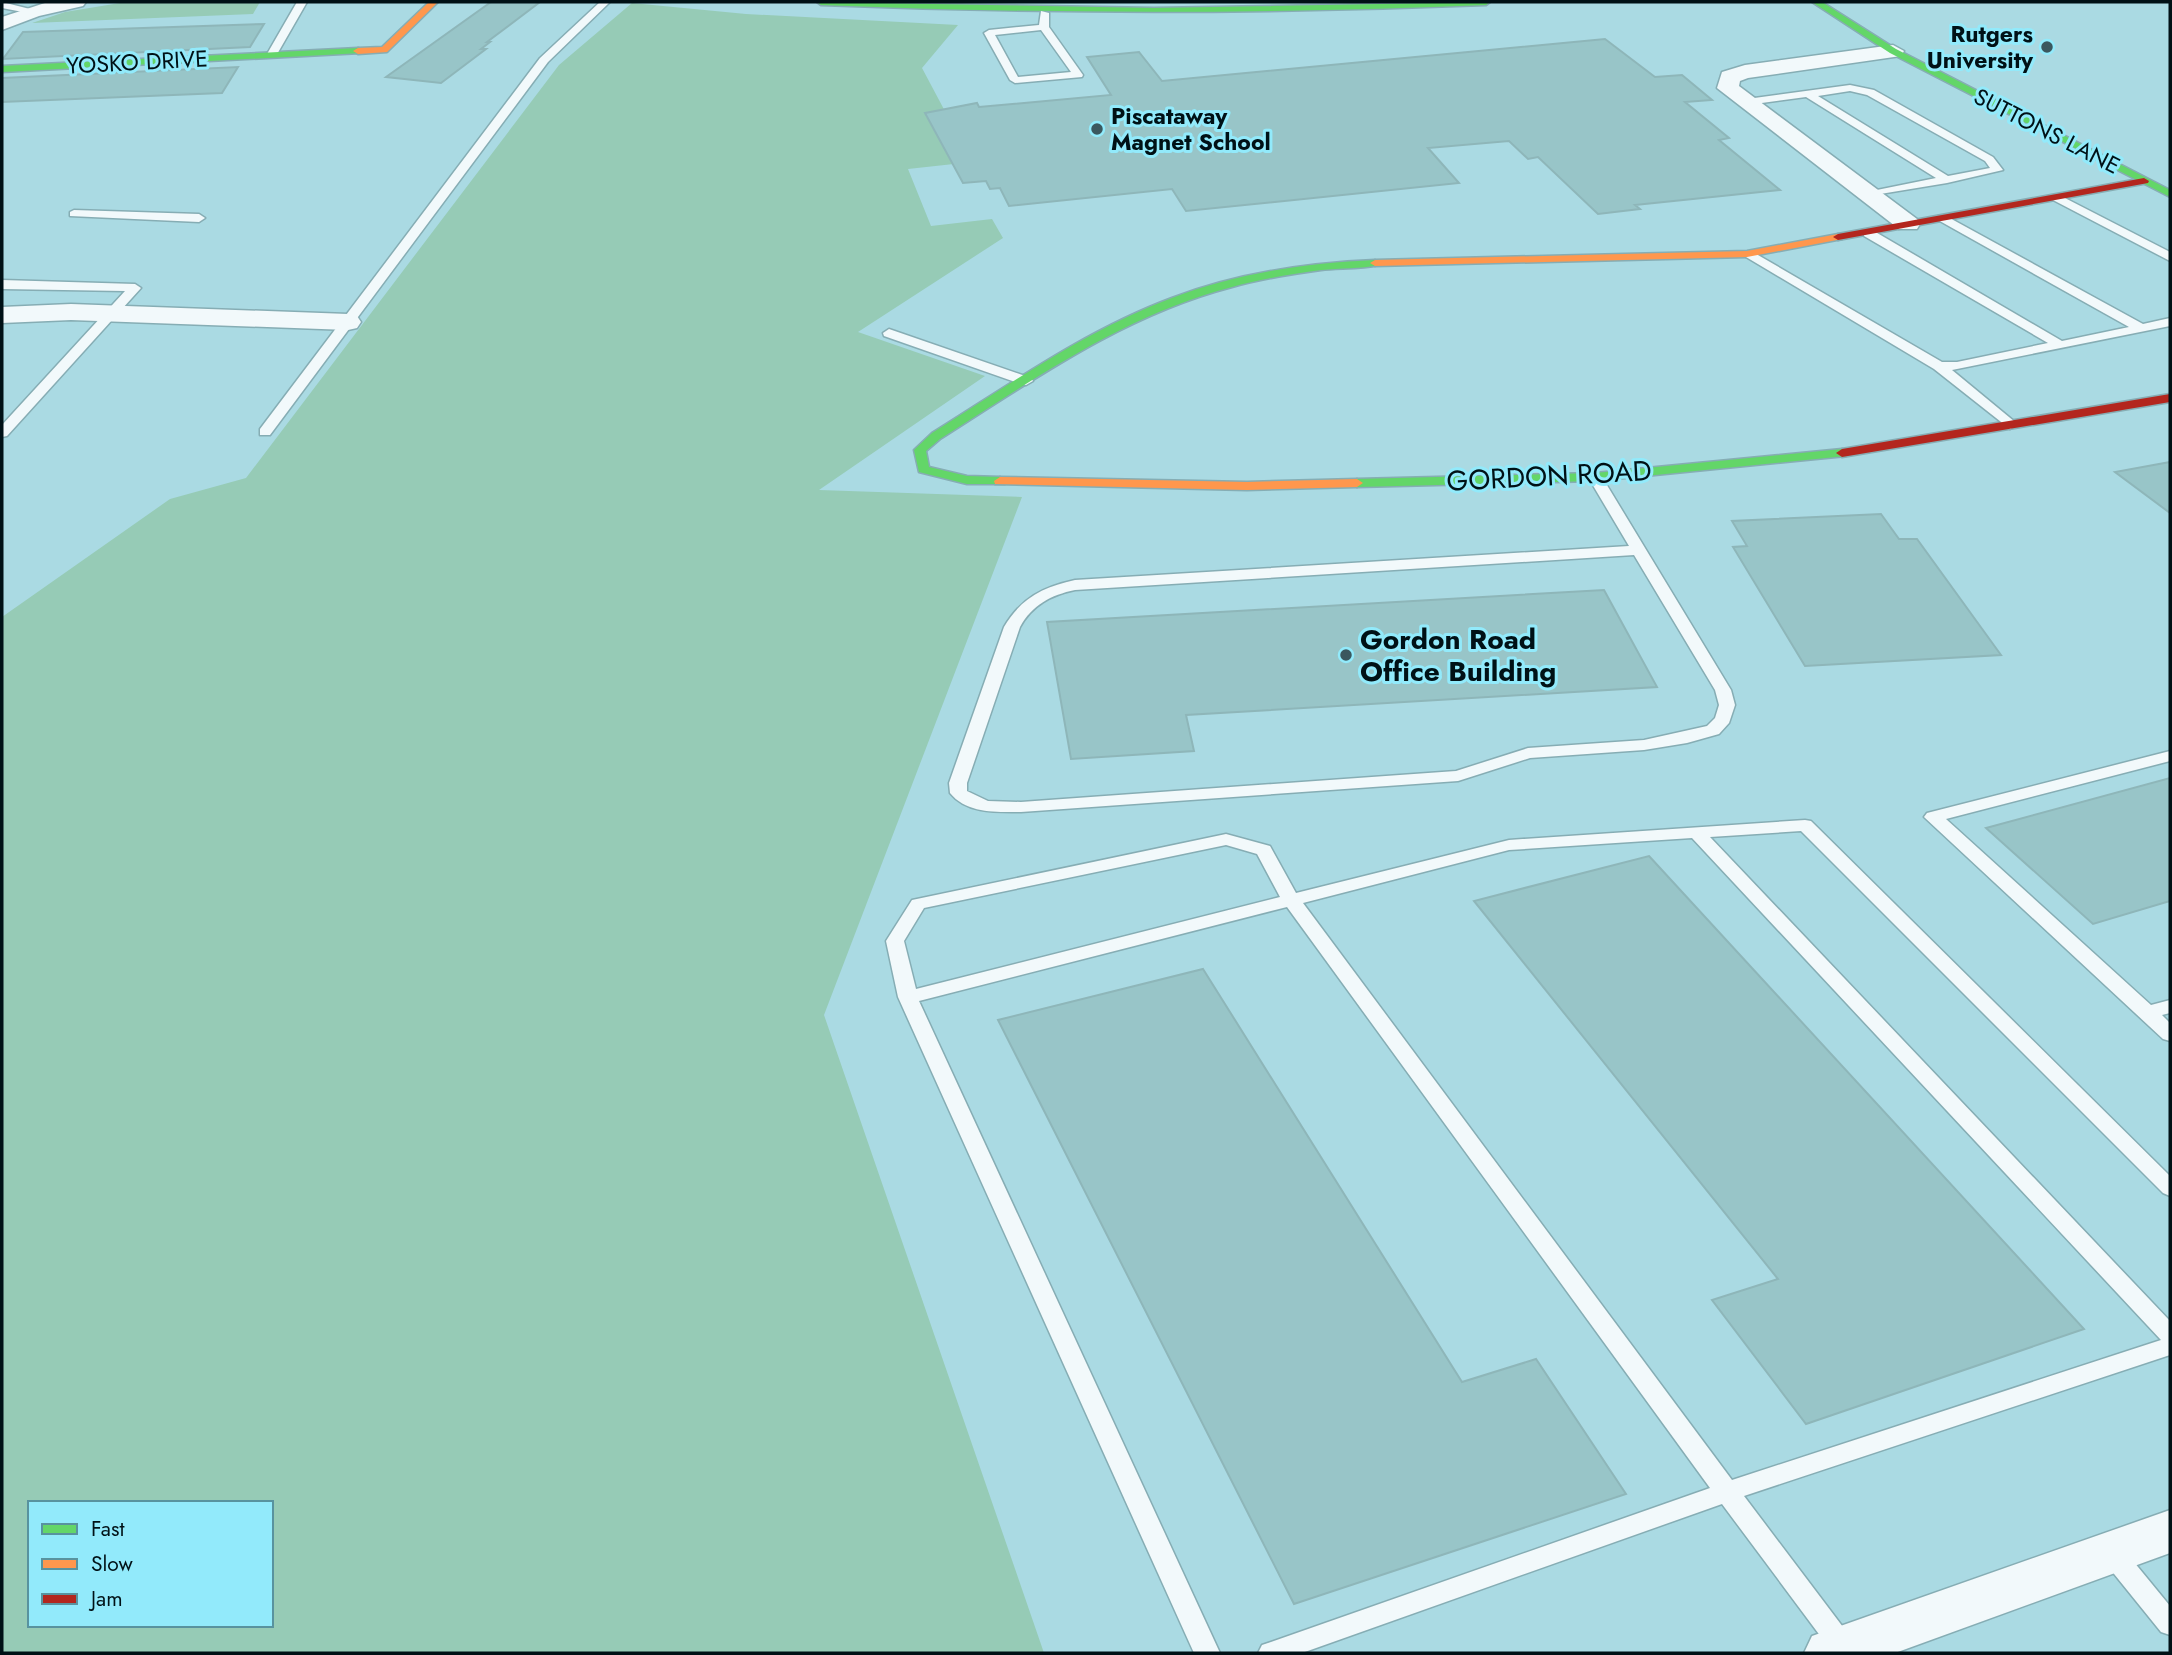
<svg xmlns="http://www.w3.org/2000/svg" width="2172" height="1655" viewBox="0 0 2172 1655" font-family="Jost,sans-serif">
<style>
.green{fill:#96cbb6;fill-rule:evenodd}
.building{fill:#98c5c8;stroke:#8eb6b9;stroke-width:2}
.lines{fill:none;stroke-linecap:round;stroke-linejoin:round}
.lane-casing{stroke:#86adb4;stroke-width:3}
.street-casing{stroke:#86adb4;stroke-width:3}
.fast-casing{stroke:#86adb4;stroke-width:3}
.slow-casing{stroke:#86adb4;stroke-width:3}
.jam-casing{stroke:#86adb4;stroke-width:3}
.lane{fill:#f2f9fb;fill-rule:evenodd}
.street{fill:#f2f9fb;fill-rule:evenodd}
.fast{fill:#63d668;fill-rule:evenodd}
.slow{fill:#ff974d;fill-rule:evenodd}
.jam{fill:#b3261e;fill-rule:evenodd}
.poi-dot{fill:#3b575e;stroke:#92eafb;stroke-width:2.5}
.labels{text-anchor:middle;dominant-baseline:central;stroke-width:6;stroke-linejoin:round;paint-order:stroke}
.far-poi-label{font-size:23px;font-weight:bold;fill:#001116;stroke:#92eafb;text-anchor:end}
.far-street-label{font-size:23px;fill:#001116;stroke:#92eafb}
.street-label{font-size:28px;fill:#001116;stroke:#92eafb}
.poi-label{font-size:28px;font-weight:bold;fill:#001116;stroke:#92eafb;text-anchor:start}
</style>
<rect width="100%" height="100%" fill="#aadae3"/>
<!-- green -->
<path class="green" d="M126,2H260L253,14L32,23L65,12Z
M632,3L746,14L958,25L922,68L972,162L908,169L931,226L992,219L1003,238L858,332L985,376L819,490L1022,497L824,1015L1044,1653H2V617L170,499L246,478L559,65ZM30,1503H271V1625H30Z"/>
<!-- building -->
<path class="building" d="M491,2H540L487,42H490L481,49H486L441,83L386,77Z
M264,24L250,47L3,59L23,32Z
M1605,39L1655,77L1682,75L1712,100L1685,102L1729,138L1719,140L1780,190L1635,205L1640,209L1598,214L1538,157L1528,159L1509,141L1428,148L1459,183L1186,211L1172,189L1009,206L1000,188L990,189L986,181L963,183L925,113L977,103L979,107L1111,95L1087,57L1139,52L1162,81Z
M238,67L222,93L2,102V78Z
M2170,462V513L2115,472Z
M1881,514L1899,539H1917L2001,655L1805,666L1733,547L1747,546L1732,521Z
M1604,590L1657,687L1186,715L1194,751L1071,759L1047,622Z
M2170,778V901L2093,924L1986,828Z
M1649,856L2084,1329L1806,1424L1712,1300L1778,1279L1474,901Z
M1203,969L1462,1382L1536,1359L1626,1494L1294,1604L998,1020Z"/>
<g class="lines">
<defs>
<path id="lane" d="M2,2L38,11L33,14L2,8Z
M297,2H307L276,56H268L267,54Z
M600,2H610L548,62L270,435H260V429L540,58Z
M1041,11L1049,13V27L1083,75L1082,77L1015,83L1010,80L984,33L989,30L1039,25ZM1041,30L1071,72L1018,77L995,35Z
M1850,85L1874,90L1993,157L2003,170L1947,183L1862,197V193L1936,178L1806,97L1747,105L1742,102L1747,99ZM1850,91L1867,95L1985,161L1990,168L1948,176L1818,96Z
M2053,196H2061L2170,252V261L2053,200Z
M74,210L199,214L205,218L199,222L70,216V212Z
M1938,216H1946L2143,324L2170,318V326L1952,370L2015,422L2017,425L2010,429L1934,369L1741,254L1751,251L1942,362H1957L2048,343L1864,236V230H1872L2062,341L2129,327L1938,220Z
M2,280L135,284L141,288L7,436L2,437V425L125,291L2,289Z
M889,329L1031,378L1033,381L1026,385L1021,384L884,336L883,333Z
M1595,473L1602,477L1731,690L1735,705L1729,723L1719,734L1687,743L1644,750L1530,758L1458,781L1021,812C997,812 967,814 950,793L949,783L1004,627C1021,598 1043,587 1075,580L1629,546L1588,477ZM1634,555L1715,690L1719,705L1715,718L1707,726L1644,740L1528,748L1456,771L1021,802L988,801L967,791V783L1020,627C1032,605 1051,595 1075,590Z
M2170,751V761L1946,819L2151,1005L2170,1000V1013L2162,1015L2170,1023V1041L2163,1039L1924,817L1927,813Z
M1805,820L1811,821L2170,1176V1196L2163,1193L1801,831L1710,837L2170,1321V1355L1744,1496L1852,1639L1856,1647L1853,1653H1833L1722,1504L1302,1653H1258L1262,1645L1271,1642L1710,1488L1287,907L919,1001L1220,1653H1194L898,997L886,941L912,900L1226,834L1270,846L1296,893L1509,840ZM1692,838L2161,1340L1732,1480L1303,903L1509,850ZM1226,845L1257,854L1280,897L916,989L904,941L924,908Z
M2111,1542L2120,1545L2170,1606V1635L2161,1632L2102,1559L2099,1552L2102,1545Z"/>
<path id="street" d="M48,2H86L83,6L39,16L2,30V17Z
M1893,45L1904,51L1901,56L1748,78L1740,81L1739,86L1917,219L1920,224L1917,229H1899L1717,88L1722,72L1745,65Z
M71,304L348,314L357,316L361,322L357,328L348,330L71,320L2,323V307Z
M2170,1510V1553L1895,1653H1804L1812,1636Z"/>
<path id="fast" d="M817,2L1154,8L1490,2L1486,5C1264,14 1043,14 821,5Z
M1812,2H1822L1896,49L2170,190V197L1890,53Z
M358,48L361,49V53L2,72V66Z
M1375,260L1380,263L1379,265C1360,269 1340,268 1321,270C1291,274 1261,279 1232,287C1124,315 1033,380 940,439L926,451L929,467L967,476L1000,477L1006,481L1005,484H967L919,472L914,450L932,433C1009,385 1086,330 1172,298C1237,273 1306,263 1375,260Z
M1842,449L1846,450V456L1595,481L1357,487L1351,483L1357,479L1595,473Z"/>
<path id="slow" d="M429,2H438L387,52L358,54L353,51L358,48L382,47Z
M1838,234L1842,235V239L1747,257L1375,266L1370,263L1375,260L1747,251Z
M1000,477L1247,482L1357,479L1363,483L1357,487L1247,490L995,484L994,481Z"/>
<path id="jam" d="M2144,178L2149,181L2148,183L1838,240L1833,237L1838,234Z
M2170,394V402L1842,457L1836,453L1842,449Z"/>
</defs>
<!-- lane casing -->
<use href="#lane" class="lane-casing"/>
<!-- street casing -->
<use href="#street" class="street-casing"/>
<!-- fast casing -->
<use href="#fast" class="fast-casing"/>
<!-- slow casing -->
<use href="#slow" class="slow-casing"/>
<!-- jam casing -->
<use href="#jam" class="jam-casing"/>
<!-- lane -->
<use href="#lane" class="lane"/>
<!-- street -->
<use href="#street" class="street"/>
<!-- fast -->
<use href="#fast" class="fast"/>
<!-- slow -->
<use href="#slow" class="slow"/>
<!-- jam -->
<use href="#jam" class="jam"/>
</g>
<!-- markers -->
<g class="poi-dot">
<circle cx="2047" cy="47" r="7"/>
<circle cx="1097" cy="129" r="7"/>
<circle cx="1346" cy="655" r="7"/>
</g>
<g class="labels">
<!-- far-poi labels -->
<g class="far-poi-label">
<text x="2033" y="34">Rutgers<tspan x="2033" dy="26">University</tspan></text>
<text x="1111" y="116" text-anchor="start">Piscataway<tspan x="1111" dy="26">Magnet School</tspan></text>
</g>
<!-- far-street labels -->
<g class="far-street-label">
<text transform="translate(137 62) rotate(-3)">YOSKO DRIVE</text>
<text transform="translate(2047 131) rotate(27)">SUTTONS LANE</text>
</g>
<!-- street labels -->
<g class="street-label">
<text transform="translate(1549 476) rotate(-3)">GORDON ROAD</text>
</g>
<!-- poi labels -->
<g class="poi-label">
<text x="1360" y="639">Gordon Road<tspan x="1360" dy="32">Office Building</tspan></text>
</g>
</g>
<!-- border -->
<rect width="2172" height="1655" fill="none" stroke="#001116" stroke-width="7"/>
<!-- legend -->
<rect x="28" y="1501" width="245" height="126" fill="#92eafb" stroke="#58939f" stroke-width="2"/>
<rect x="42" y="1524" width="35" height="10" fill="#63d668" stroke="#58939f" stroke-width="2"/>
<text x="91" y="1536" font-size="21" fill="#001116">Fast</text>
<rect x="42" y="1559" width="35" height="10" fill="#ff974d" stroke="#58939f" stroke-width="2"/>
<text x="91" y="1571" font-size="21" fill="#001116">Slow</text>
<rect x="42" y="1594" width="35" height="10" fill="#b3261e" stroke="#58939f" stroke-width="2"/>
<text x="91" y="1606" font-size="21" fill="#001116">Jam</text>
</svg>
